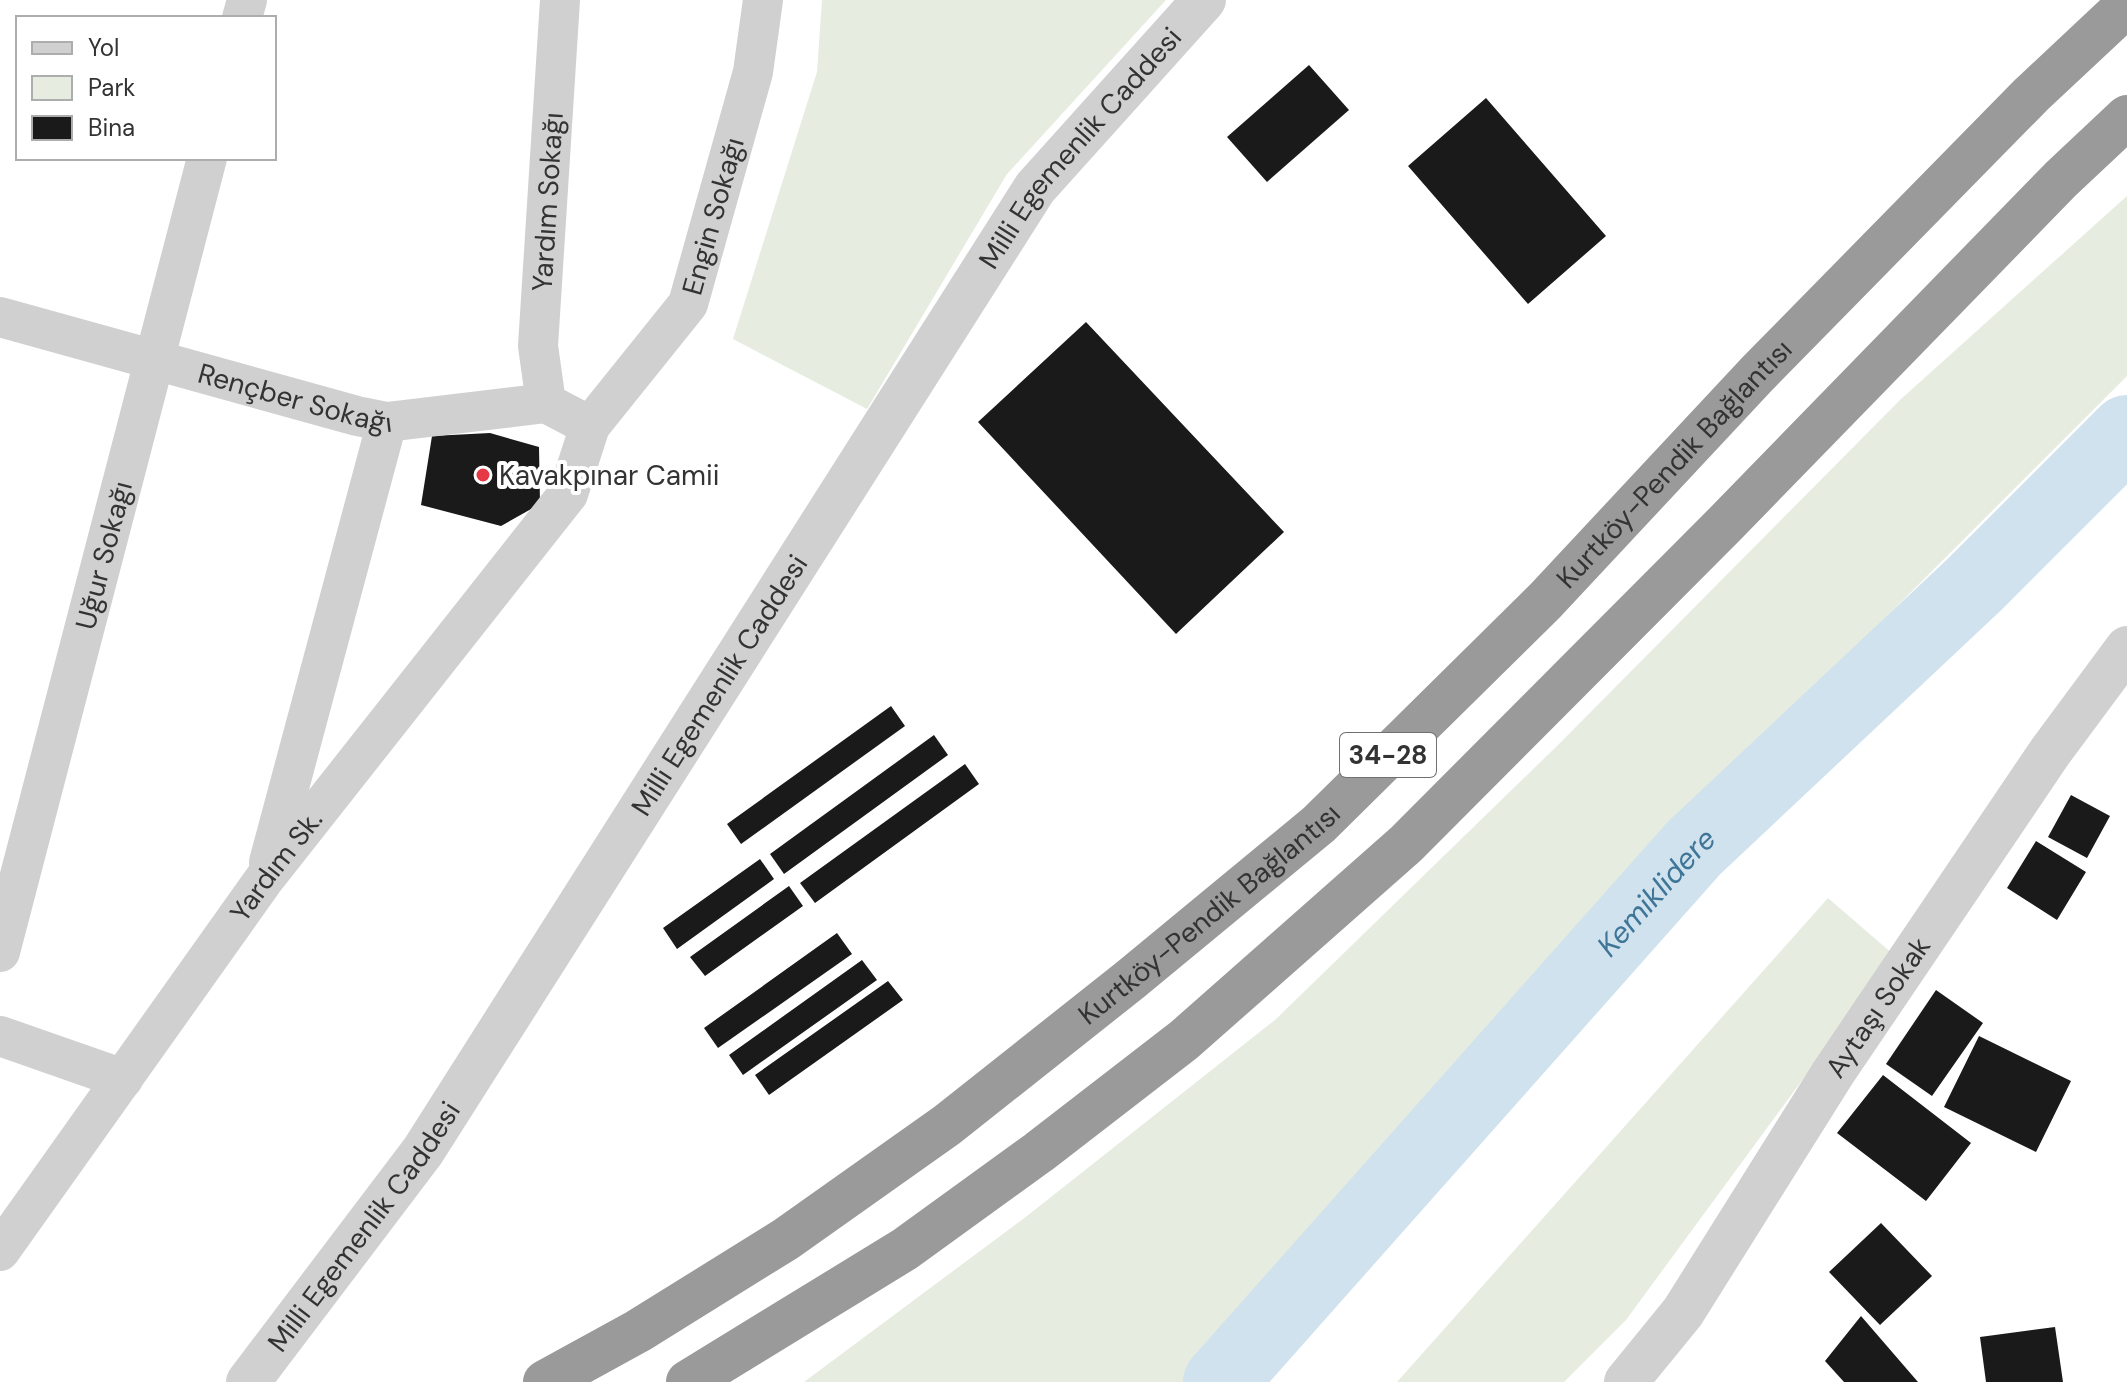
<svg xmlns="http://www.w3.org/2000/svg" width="2127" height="1382" viewBox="0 0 2127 1382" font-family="'DM Sans',sans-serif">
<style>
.green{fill:#e6ecdf}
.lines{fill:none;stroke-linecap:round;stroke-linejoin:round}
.river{stroke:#cfe2ee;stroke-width:74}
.building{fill:#1a1a1a}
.minor{stroke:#d0d0d0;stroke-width:40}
.tertiary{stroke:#d0d0d0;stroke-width:44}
.motorway{stroke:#9a9a9a;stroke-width:44}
.poi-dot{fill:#e63946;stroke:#fff;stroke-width:3}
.labels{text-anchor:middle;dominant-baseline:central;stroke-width:8;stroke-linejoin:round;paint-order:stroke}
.shield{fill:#fff;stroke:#707070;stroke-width:2}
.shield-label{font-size:26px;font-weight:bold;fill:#333}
.street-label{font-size:28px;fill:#333;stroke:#fff}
.poi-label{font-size:28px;fill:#333;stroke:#fff;text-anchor:start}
.water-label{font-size:30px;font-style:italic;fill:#3f7597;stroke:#fff}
</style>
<rect width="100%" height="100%" fill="#fff"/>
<!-- green -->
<path class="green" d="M822,0H1166L1007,174L867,409L733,339L817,72Z
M2127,196V376L1721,782L1188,1382H804L1027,1216L1275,1020L1557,746L1901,399Z
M1828,898L1894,955L1626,1320L1564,1382H1397Z"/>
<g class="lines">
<!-- river -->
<path class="river" id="s1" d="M1220,1382L1694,848L1976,583L2127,432"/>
</g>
<!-- building -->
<path class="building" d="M1309,65L1349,110L1267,182L1227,137Z
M1486,98L1606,236L1528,304L1408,166Z
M1086,322L1284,532L1176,634L978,422Z
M490,433L539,447L540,504L501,526L421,505L432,436Z
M891,706L905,726L741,844L727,824Z
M934,735L948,755L784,874L770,854Z
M965,764L979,784L815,903L800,883Z
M2071,795L2110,816L2087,858L2048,837Z
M2036,841L2086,872L2057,920L2007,888Z
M760,859L774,879L677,949L663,928Z
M789,886L803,906L705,976L690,957Z
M837,933L852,954L718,1048L704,1028Z
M862,960L877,980L743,1075L729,1055Z
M888,981L903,1000L769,1095L755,1075Z
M1936,990L1983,1023L1932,1096L1886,1064Z
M1979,1036L2071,1081L2036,1152L1944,1107Z
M1883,1075L1971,1143L1926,1201L1837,1133Z
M1881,1223L1932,1276L1880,1325L1829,1272Z
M1861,1316L1918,1382H1844L1825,1361Z
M2055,1327L2063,1382H1986L1980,1337Z"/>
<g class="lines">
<!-- minor -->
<g class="minor">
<path d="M242,18L247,0"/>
<path id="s2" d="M0,317L357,416L387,422L546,403L590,426"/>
<path id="s3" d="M546,403L538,346L560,0"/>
<path d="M269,862L387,422"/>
<path id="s4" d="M0,952L207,158"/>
<path d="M0,1036L123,1079"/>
<path id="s5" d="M0,1251L265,878L568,494L590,426L688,304L753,72L763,0"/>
</g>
<!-- tertiary -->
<g class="tertiary">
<path id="s6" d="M248,1382L423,1151L1035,188L1204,0"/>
<path id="s7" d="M1626,1382L1683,1312L1833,1073L2050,752L2127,648"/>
</g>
<!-- motorway -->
<g class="motorway">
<path id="s8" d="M545,1382L638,1331L786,1239L947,1125L1130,980L1319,824L1545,601L1757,374L2031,95L2127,5"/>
<path d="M688,1382L905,1249L1039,1152L1184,1040L1406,844L1725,524L2061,179L2127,117"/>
</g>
</g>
<!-- markers -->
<circle class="poi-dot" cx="483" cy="475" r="8"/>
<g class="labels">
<!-- shield labels -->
<rect class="shield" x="1340" y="733" width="96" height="44" rx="6"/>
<g class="shield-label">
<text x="1388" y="755">34-28</text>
</g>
<!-- street labels -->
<g class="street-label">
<text stroke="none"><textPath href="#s6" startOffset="1490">Milli Egemenlik Caddesi</textPath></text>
<text stroke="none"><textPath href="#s3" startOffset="202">Yardım Sokağı</textPath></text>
<text stroke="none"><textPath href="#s5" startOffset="1266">Engin Sokağı</textPath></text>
<text stroke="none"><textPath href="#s2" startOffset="306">Rençber Sokağı</textPath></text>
<text stroke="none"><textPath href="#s8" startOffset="1462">Kurtköy-Pendik Bağlantısı</textPath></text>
<text stroke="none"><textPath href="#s4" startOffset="410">Uğur Sokağı</textPath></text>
<text stroke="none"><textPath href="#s6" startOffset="842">Milli Egemenlik Caddesi</textPath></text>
<text stroke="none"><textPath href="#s5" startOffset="474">Yardım Sk.</textPath></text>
<text stroke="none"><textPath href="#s8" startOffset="814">Kurtköy-Pendik Bağlantısı</textPath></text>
<text stroke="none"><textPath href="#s7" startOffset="452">Aytaşı Sokak</textPath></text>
<text stroke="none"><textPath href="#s6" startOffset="194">Milli Egemenlik Caddesi</textPath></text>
</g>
<!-- poi labels -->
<g class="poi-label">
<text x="499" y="475">Kavakpınar Camii</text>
</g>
<!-- water labels -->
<g class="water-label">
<text stroke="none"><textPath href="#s1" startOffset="656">Kemiklidere</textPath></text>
</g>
</g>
<!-- legend -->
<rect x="16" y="16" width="260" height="144" fill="#ffffff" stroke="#adadad" stroke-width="2"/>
<rect x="32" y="42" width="40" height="12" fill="#d0d0d0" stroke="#adadad" stroke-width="2"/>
<text x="88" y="56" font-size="24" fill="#333333">Yol</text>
<rect x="32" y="76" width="40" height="24" fill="#e6ecdf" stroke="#adadad" stroke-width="2"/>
<text x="88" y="96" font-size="24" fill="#333333">Park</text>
<rect x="32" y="116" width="40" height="24" fill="#1a1a1a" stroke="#adadad" stroke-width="2"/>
<text x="88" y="136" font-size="24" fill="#333333">Bina</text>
</svg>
